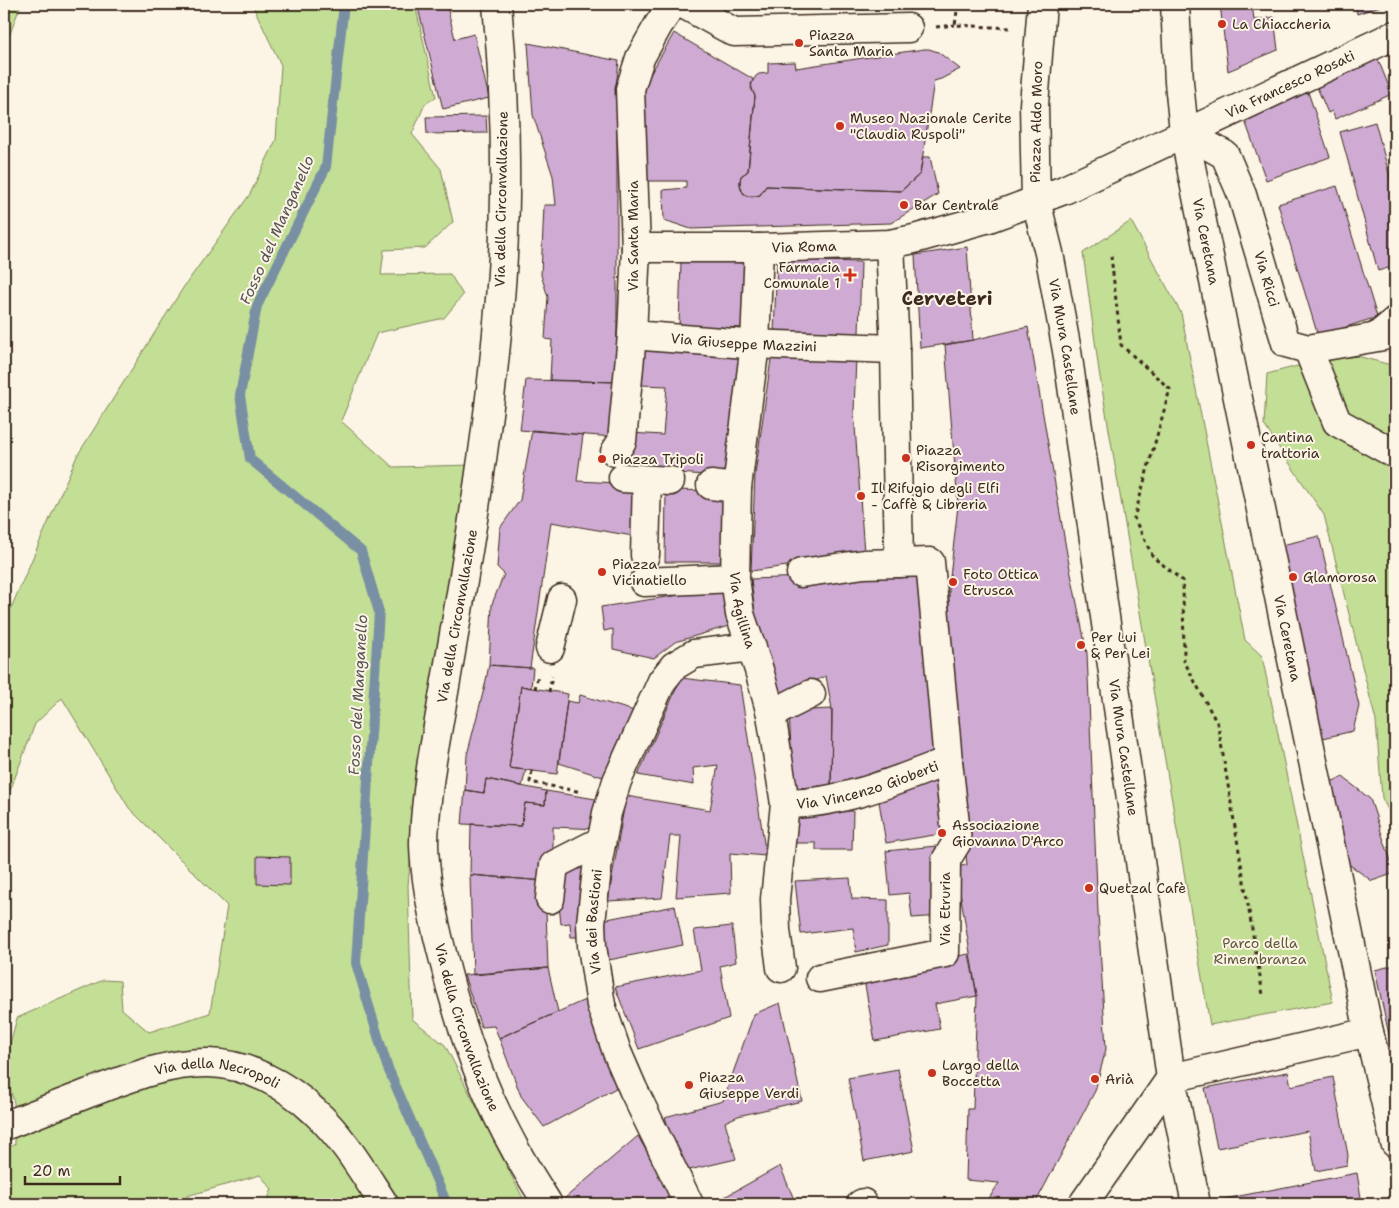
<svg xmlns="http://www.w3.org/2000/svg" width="1399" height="1208" viewBox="0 0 1399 1208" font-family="'Shantell Sans',sans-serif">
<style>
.green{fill:#c3de95;stroke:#7f845a}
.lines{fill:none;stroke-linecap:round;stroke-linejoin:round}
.stream{stroke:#798fa4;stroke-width:10}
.building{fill:#cfabd4;stroke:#3b2a1e}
.lane-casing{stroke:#3b2a1e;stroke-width:19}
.street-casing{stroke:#3b2a1e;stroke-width:31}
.secondary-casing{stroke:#3b2a1e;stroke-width:31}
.path{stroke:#3b2a1e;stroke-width:3;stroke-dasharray:4 4;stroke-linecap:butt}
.lane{stroke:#fcf5e5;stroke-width:15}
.street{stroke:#fcf5e5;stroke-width:28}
.secondary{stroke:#fcf5e5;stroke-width:28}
.poi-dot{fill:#c8321e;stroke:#fcf5e5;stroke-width:2}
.labels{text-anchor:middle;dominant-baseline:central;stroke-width:4;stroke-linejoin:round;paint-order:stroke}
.poi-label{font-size:14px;fill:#3b2a1e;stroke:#fcf5e5;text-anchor:start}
.street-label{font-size:14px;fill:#3b2a1e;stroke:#fcf5e5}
.park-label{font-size:14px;fill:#5d573c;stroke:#fcf5e5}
.water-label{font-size:15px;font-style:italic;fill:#555456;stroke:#fcf5e5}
.district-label{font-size:19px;font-weight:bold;fill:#3b2a1e;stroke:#fcf5e5}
</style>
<rect width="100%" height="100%" fill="#fcf5e5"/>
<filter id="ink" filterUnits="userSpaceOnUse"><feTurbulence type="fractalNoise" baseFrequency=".02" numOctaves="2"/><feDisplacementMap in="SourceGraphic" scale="10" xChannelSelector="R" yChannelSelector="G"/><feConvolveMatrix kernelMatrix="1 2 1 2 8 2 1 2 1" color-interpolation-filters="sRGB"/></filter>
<g filter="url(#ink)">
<!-- green -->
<path class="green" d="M4,4H21L4,50Z
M252,4H415L436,97L425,104L412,134L441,169L453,222L425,248L384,250L381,275L450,274L463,295L444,318L377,333L341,421L393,467L473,465L420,764L408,885L412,1019L445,1045L526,1204H266L272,1189L260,1175L187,1196L186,1204H4V1150L15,1144L14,1103L4,1066L17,1018L103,980L120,981L122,1009L149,1032L210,1013L227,906L129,808L62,698L35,724L4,807V624L77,456L183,288L250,194L276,140L281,65Z
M1131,221L1181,313L1245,640L1262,656L1333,1002L1210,1025L1099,371L1083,253Z
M1357,356L1395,366V824L1382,798L1376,721L1324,515L1264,425L1267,374L1328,358Z"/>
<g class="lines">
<!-- stream -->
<path class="stream" d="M344,4L326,167L257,306L240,395L250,459L361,551L379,612L356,963L387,1066L447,1204"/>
</g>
<!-- building -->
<path class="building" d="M417,4H456L447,6L455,39L474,34L489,98L443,109Z
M1220,4H1252L1254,20L1274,17L1278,50L1228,71Z
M1355,4H1386L1357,14Z
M674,33L753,79L751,88L755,96L748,171L741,176L740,181L741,190L747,196L752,197L760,195L766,186L901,191L920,174L923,157H930L938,194L891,223L691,229L664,220L663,190L686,188V181H645L643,87Z
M528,43L619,61L616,87L621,127L617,128V382L550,380L552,340L545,339L548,297L541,275L544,205H556L553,176L533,115Z
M924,49H929L938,52L960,69L941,79L934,81L920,174L901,191L766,186L760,195L756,196H747L743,193L740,185V181L741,176L748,171L755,96L753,92L751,84L756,76L759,74L768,73V63L795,62L796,68Z
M1375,52L1392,94L1335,119L1332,111L1328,113L1313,78Z
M1308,92L1330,157L1266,180L1243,115Z
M486,116L487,133L427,134L426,117Z
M1375,122L1395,195V266L1378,271L1340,132Z
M1337,186L1377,317L1318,336L1278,204Z
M967,247L973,340L920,348L915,255Z
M777,260L861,262L859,335L774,332Z
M681,261L748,263L746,328L679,326Z
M1028,327L1067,554L1087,653L1098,912L1106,1049L1095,1091L1036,1202L1034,1204H990L986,1203L999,1183L966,1180L968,1109H973L977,996L956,867L967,865L949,692V586L958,505L945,345L973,340Z
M644,347L740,354L731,477L627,469L630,433L663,435L667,386L641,385Z
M856,356L854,412L864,553L816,562L751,571L755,475L771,359Z
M526,380L617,382L614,437L520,430Z
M532,430L583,435L577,481L639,484L633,536L551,522L530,668L489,665L492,604L504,574L497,567L500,528L520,500Z
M666,490L730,491L729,562H665Z
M1319,536L1359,706L1353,731L1319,739L1274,547Z
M917,573L939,756L877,771L831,790L832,709L826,676L774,700L757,631L751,579Z
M732,587V625L675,642L654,658L613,649V629L604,631L601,607Z
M489,665L533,668L531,688L521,686L509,768L526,770L522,786L486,779L484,793L465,790L467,755L485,685Z
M681,678L740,685L766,856L730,853L731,893L676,897L681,836H670L662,898L608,901L626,796L710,810L718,765L693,768L694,785L638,775Z
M521,686L568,694L557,774L509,768Z
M580,695L641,713L609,779L559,763L567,701L578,703Z
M832,709L831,790L793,787L789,711Z
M945,770L952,832L886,843L878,796Z
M1343,777L1370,799L1395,873L1372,881L1343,860L1328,783Z
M486,779L546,791L545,805L525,803L521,826L462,824L465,790L484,793Z
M546,791L602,800L599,829L553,827V864L545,881L470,875L471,824L521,826L525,803L545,805Z
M792,810L853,811L852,850H816V843H791Z
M936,846L942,916L912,918L909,893L890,895L886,851Z
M257,856L290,857V885L257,884Z
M590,861L587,937H571L570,923L561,924L557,886L560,867Z
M470,875L545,881L548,968L473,975Z
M850,878L852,899L888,900V945L856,952L853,928L801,934L795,881Z
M675,906L683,945L609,960L602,920Z
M732,926L736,962L720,966L729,1018L639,1049L615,987L701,970L694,930Z
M969,954L977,996L935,1004L940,1029L875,1041L863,974Z
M1395,965V1063L1375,970Z
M548,968L558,1012L499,1038L494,1026L481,1027L464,975Z
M594,996L616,1088L544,1127L521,1096L499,1038Z
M780,1003L802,1101L738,1116L725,1122L736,1159L689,1170L674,1145L665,1117L723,1101L754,1014Z
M898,1069L914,1151L864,1161L848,1078Z
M1288,1072L1291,1086L1333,1077L1348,1155L1347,1165L1316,1171L1308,1131L1217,1148L1205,1088Z
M638,1136L676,1204H558Z
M780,1166L796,1204H712Z
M1357,1173L1362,1204H1209V1202Z"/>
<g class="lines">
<defs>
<path id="lane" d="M1370,334L1395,313"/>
<g id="street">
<path id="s1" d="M497,4C505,92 508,183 502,272C491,437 460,599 432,761C428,789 424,817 424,845C425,882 433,918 442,953C458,1021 481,1088 515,1149C525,1168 537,1186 548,1204"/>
<path d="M683,4L734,32L908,28"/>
<path id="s2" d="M1042,4L1034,105L1036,201L1049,253L1067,351L1171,1078L1196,1204"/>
<path id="s3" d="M1175,4L1179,82L1184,132L1222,321L1369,1032"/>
<path id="s4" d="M1184,132L1225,155L1242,195L1286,343L1308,349L1395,334"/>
<path d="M890,244L895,349L899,563"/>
<path id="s5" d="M636,248H759L890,244L914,239L989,218L1064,190L1395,35"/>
<path id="s6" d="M759,248L755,344L737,488L735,578L740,614L759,670L771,714L785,804L775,899L776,930L781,968"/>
<path id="s7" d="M632,335L746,344L895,349"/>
<path d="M1308,349L1337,422L1395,454"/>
<path d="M615,452L622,441L632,335L636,248L630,89L640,58L659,24L673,4"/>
<path d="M623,478L670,481"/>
<path d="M711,485L737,488"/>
<path d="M645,555L647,480"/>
<path d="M801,573L864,564L930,562L948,761L957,842L946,860L945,953L820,978"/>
<path d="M644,582L735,578"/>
<path d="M550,648L562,599"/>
<path d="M771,714L811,694"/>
<path id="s8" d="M785,804C841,804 896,781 948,761"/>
<path d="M550,899L554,865L601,841"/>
<path id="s9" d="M4,1126C32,1115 60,1104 89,1093C127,1079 167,1062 209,1063C247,1064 287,1085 314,1111C343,1137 363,1172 384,1204"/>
<path id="s10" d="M689,1204L633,1089L617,1052L601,1005L592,946L591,923L598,860L607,813L617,781L662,681L674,666L694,654L752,647"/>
<path d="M861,1204L863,1203"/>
</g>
<path id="secondary" d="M1083,1204L1171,1078L1369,1032L1395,1143"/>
</defs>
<!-- lane casing -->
<use href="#lane" class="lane-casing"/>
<!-- street casing -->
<use href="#street" class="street-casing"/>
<!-- secondary casing -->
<use href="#secondary" class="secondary-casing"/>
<!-- path -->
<path class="path" d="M958,4L955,25L1010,28
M936,27L955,25
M1111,256L1121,345L1170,389L1134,518L1153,557L1183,581L1184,661L1218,725L1263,995
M535,689L538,675
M549,692L552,676
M532,771L530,782L582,792"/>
<!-- lane -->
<use href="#lane" class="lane"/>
<!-- street -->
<use href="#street" class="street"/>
<!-- secondary -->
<use href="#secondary" class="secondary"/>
</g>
</g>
<!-- markers -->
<g class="poi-dot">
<circle cx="1222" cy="24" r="5"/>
<circle cx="799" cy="43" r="5"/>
<circle cx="840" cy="126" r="5"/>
<circle cx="904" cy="205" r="5"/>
<path d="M847.5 267.5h5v5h5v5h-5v5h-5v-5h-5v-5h5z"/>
<circle cx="1251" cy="445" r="5"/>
<circle cx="906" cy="458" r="5"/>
<circle cx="602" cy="459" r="5"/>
<circle cx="861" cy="496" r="5"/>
<circle cx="602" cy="572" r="5"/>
<circle cx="1293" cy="577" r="5"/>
<circle cx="953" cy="582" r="5"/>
<circle cx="1081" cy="645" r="5"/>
<circle cx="942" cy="833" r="5"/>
<circle cx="1089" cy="888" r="5"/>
<circle cx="932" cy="1073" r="5"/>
<circle cx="1095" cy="1079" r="5"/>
<circle cx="689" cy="1085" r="5"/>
</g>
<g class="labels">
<!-- poi labels -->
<g class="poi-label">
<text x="1232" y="24">La Chiaccheria</text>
<text x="809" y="35">Piazza<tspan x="809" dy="16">Santa Maria</tspan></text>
<text x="850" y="118">Museo Nazionale Cerite<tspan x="850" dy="16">"Claudia Ruspoli"</tspan></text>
<text x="914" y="205">Bar Centrale</text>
<text x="840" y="267" text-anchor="end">Farmacia<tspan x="840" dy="16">Comunale 1</tspan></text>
<text x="1261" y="437">Cantina<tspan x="1261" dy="16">trattoria</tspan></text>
<text x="916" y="450">Piazza<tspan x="916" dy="16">Risorgimento</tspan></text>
<text x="612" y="459">Piazza Tripoli</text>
<text x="871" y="488">Il Rifugio degli Elfi<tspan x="871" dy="16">- Caffè &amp; Libreria</tspan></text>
<text x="612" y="564">Piazza<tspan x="612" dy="16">Vicinatiello</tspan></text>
<text x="963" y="574">Foto Ottica<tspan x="963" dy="16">Etrusca</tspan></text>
<text x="1303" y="577">Glamorosa</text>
<text x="1091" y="637">Per Lui<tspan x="1091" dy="16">&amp; Per Lei</tspan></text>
<text x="952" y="825">Associazione<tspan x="952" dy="16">Giovanna D'Arco</tspan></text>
<text x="1099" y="888">Quetzal Cafè</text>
<text x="942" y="1065">Largo della<tspan x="942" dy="16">Boccetta</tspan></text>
<text x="699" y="1077">Piazza<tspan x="699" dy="16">Giuseppe Verdi</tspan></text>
<text x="1105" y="1079">Arià</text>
</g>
<!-- street labels -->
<g class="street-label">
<text stroke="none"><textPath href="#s5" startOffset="686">Via Francesco Rosati</textPath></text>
<text transform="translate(1036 122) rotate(-89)">Piazza Aldo Moro</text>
<text transform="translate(501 199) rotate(-89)">Via della Circonvallazione</text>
<text transform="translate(633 236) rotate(-90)">Via Santa Maria</text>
<text stroke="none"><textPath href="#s3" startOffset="240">Via Ceretana</textPath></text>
<text stroke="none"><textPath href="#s5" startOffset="168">Via Roma</textPath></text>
<text stroke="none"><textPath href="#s4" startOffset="178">Via Ricci</textPath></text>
<text stroke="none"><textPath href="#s7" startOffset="112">Via Giuseppe Mazzini</textPath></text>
<text stroke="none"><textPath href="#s2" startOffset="346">Via Mura Castellane</textPath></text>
<text stroke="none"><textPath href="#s6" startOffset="364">Via Agillina</textPath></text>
<text transform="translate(457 616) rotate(-80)">Via della Circonvallazione</text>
<text stroke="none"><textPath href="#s3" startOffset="645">Via Ceretana</textPath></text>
<text stroke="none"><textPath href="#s2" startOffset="751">Via Mura Castellane</textPath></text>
<text stroke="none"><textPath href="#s8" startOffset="85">Via Vincenzo Gioberti</textPath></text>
<text transform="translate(945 909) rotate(-90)">Via Etruria</text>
<text stroke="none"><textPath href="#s10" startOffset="302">Via dei Bastioni</textPath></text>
<text stroke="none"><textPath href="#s1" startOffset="1035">Via della Circonvallazione</textPath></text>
<text stroke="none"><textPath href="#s9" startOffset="225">Via della Necropoli</textPath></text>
</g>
<!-- park labels -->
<g class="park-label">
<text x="1260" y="943">Parco della<tspan x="1260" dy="16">Rimembranza</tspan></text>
</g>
<!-- water labels -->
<g class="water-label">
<text transform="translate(277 230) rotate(-66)">Fosso del Manganello</text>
<text transform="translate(358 695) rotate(-87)">Fosso del Manganello</text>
</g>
<!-- district labels -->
<g class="district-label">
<text x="947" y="298">Cerveteri</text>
</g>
</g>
<!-- margin -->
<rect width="1399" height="1208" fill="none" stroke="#fcf5e5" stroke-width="20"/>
<rect x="10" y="10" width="1379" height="1188" fill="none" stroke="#3b2a1e" stroke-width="2" filter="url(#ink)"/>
<!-- scale -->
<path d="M25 1176v8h95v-8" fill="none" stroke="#3b2a1e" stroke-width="2.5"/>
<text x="32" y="1176" font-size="15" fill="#3b2a1e" stroke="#fcf5e5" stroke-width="4" paint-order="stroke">20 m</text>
</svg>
